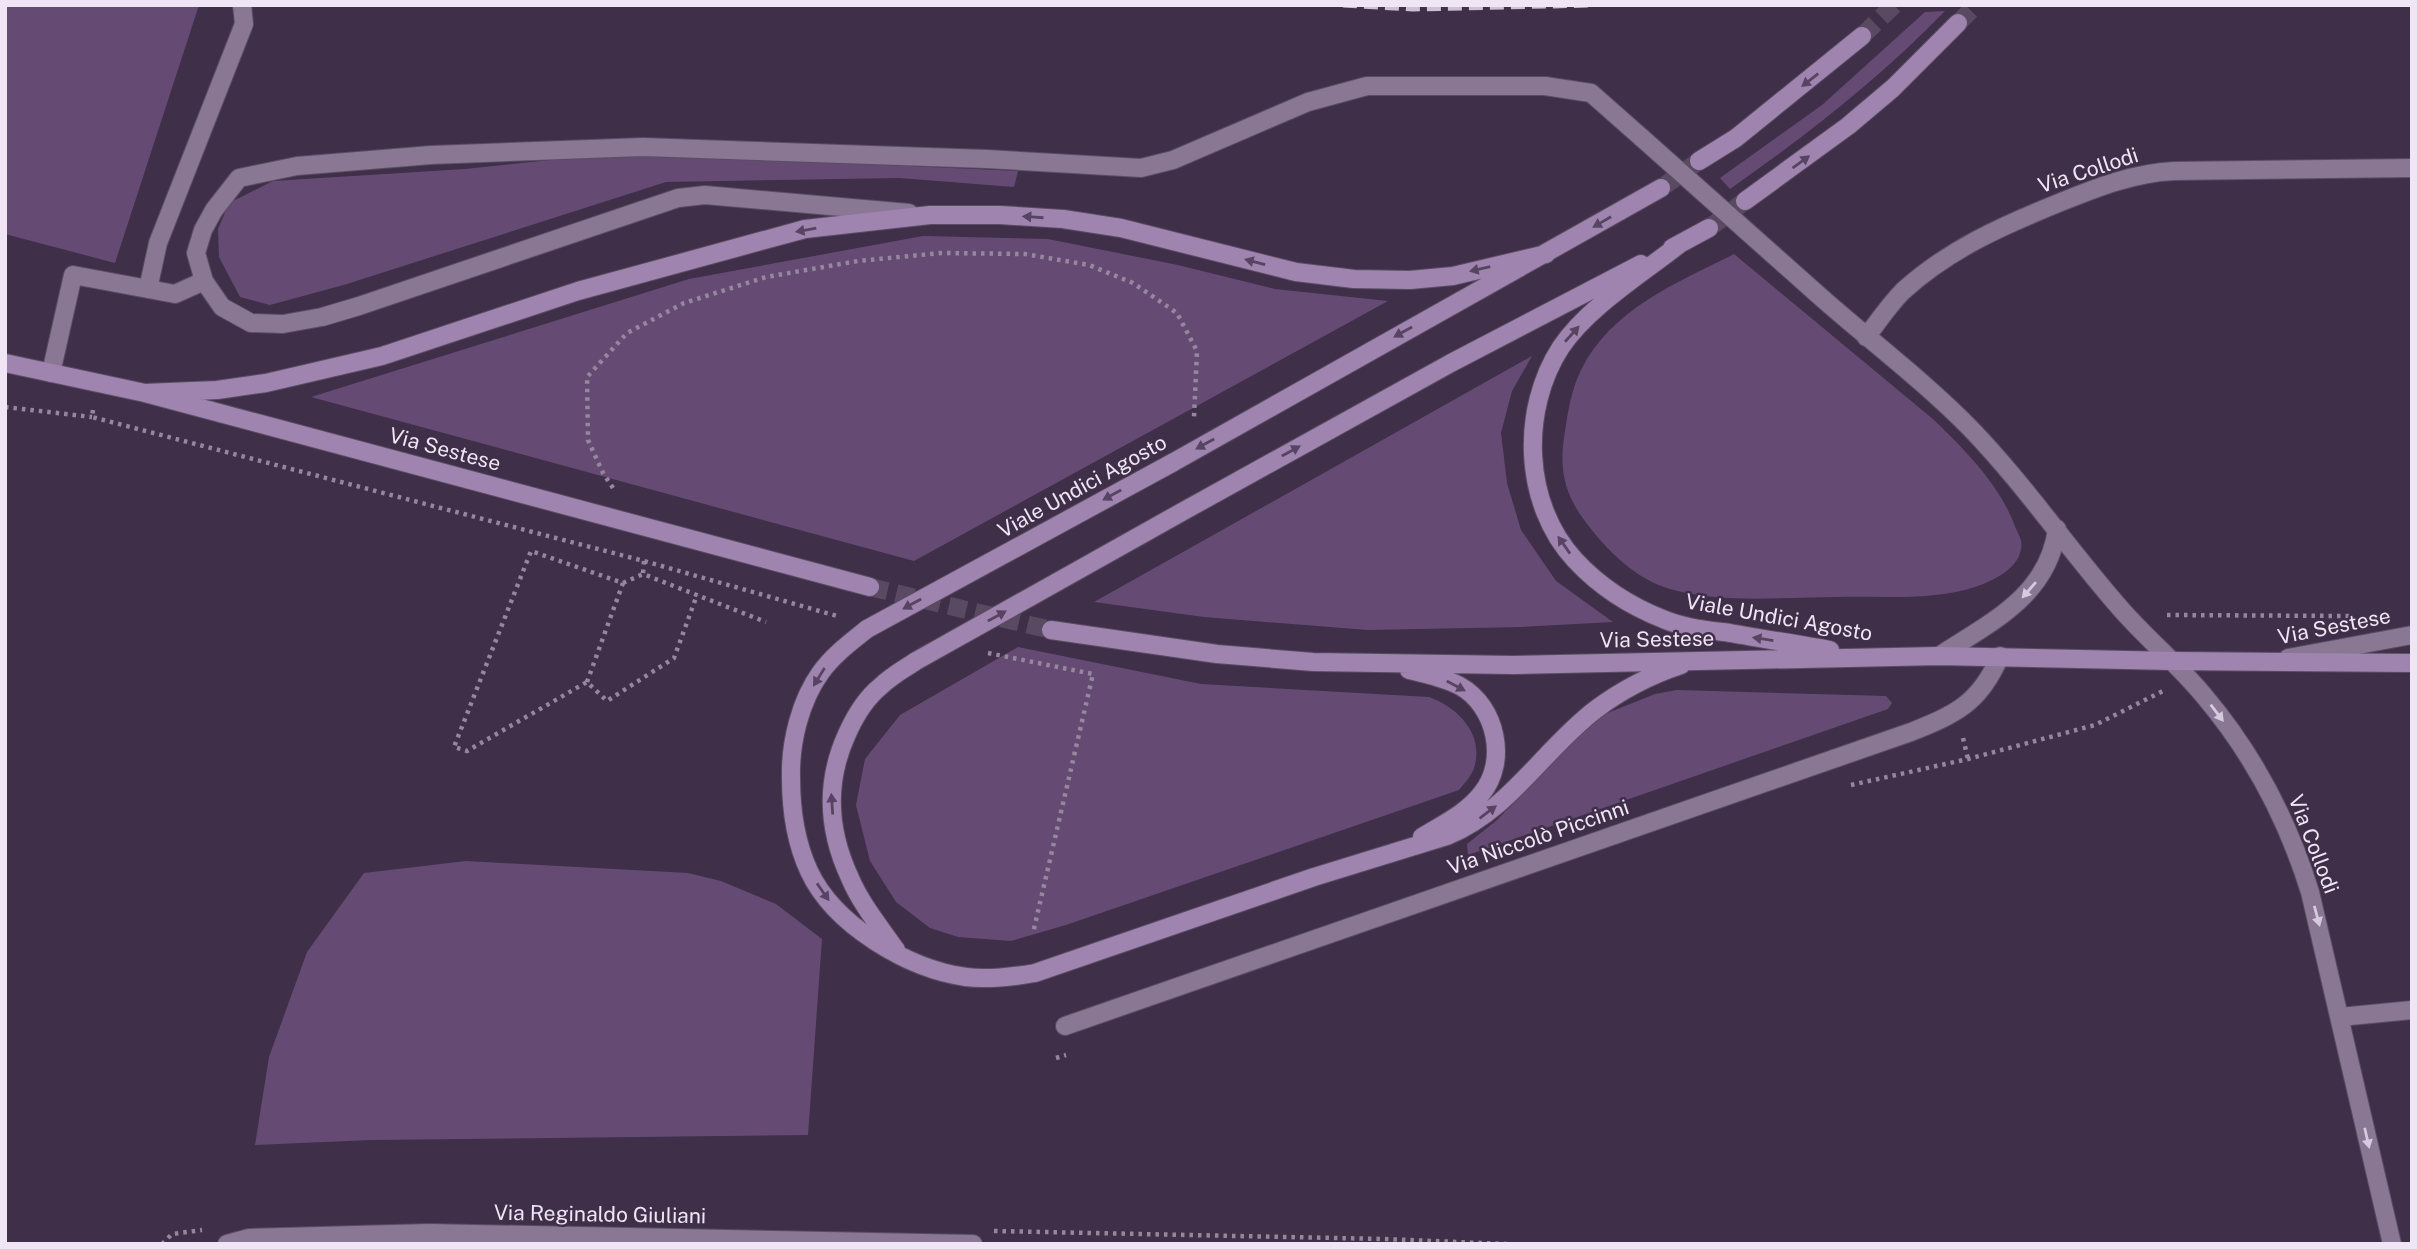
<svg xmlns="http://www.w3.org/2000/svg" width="2417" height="1249" viewBox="0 0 2417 1249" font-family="'Public Sans',sans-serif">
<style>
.green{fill:#654b74}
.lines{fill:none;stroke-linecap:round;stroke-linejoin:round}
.secondary-tunnel{stroke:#594a62;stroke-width:18;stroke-dasharray:18 9;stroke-linecap:butt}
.service-casing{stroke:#5a4d62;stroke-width:20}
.minor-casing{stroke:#5a4d62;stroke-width:20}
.secondary-casing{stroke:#5a4d62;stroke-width:20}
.path{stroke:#95889d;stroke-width:4.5;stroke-dasharray:3.5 5;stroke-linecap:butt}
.service{stroke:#897794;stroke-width:18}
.minor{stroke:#897794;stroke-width:18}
.secondary{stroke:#a084b0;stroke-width:18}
.rail{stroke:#cdc2d4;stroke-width:5;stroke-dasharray:14 7;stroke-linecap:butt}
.minor-bridge-casing{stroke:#5a4d62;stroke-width:20;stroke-linecap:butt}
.secondary-bridge-casing{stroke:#5a4d62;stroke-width:20;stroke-linecap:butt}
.minor-bridge{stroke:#897794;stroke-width:18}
.secondary-bridge{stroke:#a084b0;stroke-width:18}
.oneway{fill:#574462}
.oneway2{fill:#d6cadd}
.labels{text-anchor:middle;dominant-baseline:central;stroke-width:5;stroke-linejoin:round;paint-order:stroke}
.street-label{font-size:21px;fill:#efe5f5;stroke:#3f2f48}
</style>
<rect width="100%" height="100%" fill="#3f2f48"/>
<!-- green -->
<path class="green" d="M5,5H199L115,263L5,234Z
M1945,11C1879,79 1807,135 1730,189L1720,178L1822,105L1925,12Z
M596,155L866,164L1018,171L1014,187L899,178L666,182L347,284L270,305L240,297L219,257L218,229L229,203L273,181L465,169Z
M923,236L1048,239L1178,265L1275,289L1388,301L914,561L311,397L689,279Z
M1734,254L1934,420C1966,451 2001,486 2016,529C2019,535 2023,542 2021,549C2018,569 1993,581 1975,587C1932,601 1883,596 1838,597C1783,597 1724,604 1670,589C1638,580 1611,554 1591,529C1565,497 1558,472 1565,431C1568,411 1572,388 1581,370C1611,309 1677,283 1734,254Z
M1532,356L1512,391L1501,433L1507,483L1521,530L1556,581L1613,622L1521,627L1368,630L1204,617L1094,602Z
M1018,647L1201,684L1429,697C1457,707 1485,734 1474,768C1472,775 1464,784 1459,790L1066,925L1011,941L958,937L930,928L896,902L870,861L856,805L865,759L900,715Z
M1677,690L1886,696L1892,703L1888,709L1468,855L1467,844L1497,820L1579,736L1605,714L1655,694Z
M466,861L688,873L721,881L776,904L822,939L808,1135L371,1140L255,1145L269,1057L307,952L364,873Z"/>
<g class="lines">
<!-- secondary-tunnel -->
<path class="secondary-tunnel" d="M1958,23L1976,5
M1862,36L1894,5
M1661,188L1699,161
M1709,228L1745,201
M870,587L1051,630"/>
<defs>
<path id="service" d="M909,213L705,195L678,198L359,306L322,317L283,324L251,323L222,307L204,281L196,253L203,230L214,210L239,178L297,166L431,155L643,147L987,159L1141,168L1173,160L1308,102L1367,86H1545L1591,93L1642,138
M148,289L158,243L244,24L242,5
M51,373L73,275L175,294L204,281"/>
<path id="minor" d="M1823,299C1872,342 1925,382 1971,429C2025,485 2069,550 2120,608C2147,639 2179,665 2205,697C2253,754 2288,821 2310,892L2392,1244
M1866,337C1878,322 1889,305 1903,291C1949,249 2004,225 2061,202C2098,187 2134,173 2174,171L2412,168
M1939,656C1991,622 2048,596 2057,529
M2288,658L2412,635
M2340,1017L2412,1010
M1065,1026L1911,732C1956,714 1980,703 2000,656
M227,1244L249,1238L429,1233L973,1244"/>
<path id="secondary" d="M1699,161L1736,138L1862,36
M1745,201L1848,126L1893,88L1958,23
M1681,243C1643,273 1588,307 1561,347C1520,410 1523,504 1575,560C1599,586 1630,606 1663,619C1684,628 1707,630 1730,633C1763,639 1797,644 1830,650
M1672,248L1709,228
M5,363L145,393L870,587
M145,393L217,390L266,383L382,356L578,291L805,229L930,215H1000L1063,219L1121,228L1296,272L1354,279L1410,280L1453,276L1546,254
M1172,463L1661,188
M1189,508L1451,363L1641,264
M867,629C851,642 833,655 821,672C800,701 790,743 791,778C791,808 796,843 809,871C834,925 908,969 966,977C989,980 1012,977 1035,973L1314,877L1447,836C1510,810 1543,750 1595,710C1620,691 1651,675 1681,665
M1051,630L1217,654L1313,662L1513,665L1939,656L2173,661L2412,663
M1409,670C1426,674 1444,678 1460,686C1496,706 1508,761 1482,793C1467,813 1443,824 1422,837
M896,950C880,927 861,904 850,878C827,829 825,782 847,734C855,716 866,698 881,686C891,676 904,669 916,661"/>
</defs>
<!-- service casing -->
<use href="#service" class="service-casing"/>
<!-- minor casing -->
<use href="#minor" class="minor-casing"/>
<!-- secondary casing -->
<use href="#secondary" class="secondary-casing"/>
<!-- path -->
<path class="path" d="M5,407L92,417
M93,410L92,417L644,561L837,616
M613,488L603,473L588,440L587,377L627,333L684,303L766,277L858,261L941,253L1025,254L1089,265L1133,283L1177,313L1197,351L1194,417
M644,561L643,574L766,622
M623,583L643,574
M2167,615L2351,616
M988,653L1093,674L1033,933
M587,682L623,583L531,551L454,747L467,751L587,682L607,701L674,658L697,595
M1963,738L1968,759
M1851,785L1968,759L2095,725L2163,691
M1056,1058L1066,1055
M994,1231L1384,1239L1507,1244
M162,1244L172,1234L202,1230"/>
<!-- service -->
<use href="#service" class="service"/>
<!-- minor -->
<use href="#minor" class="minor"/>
<!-- secondary -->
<use href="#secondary" class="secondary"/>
<!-- rail -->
<path class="rail" d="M1343,5L1413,9L1593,5"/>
<defs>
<path id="minor-bridge" d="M1642,138L1823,299"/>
<path id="secondary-bridge" d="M867,629L1172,463
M916,661L1189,508"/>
</defs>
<!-- minor-bridge casing -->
<use href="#minor-bridge" class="minor-bridge-casing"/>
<!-- secondary-bridge casing -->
<use href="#secondary-bridge" class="secondary-bridge-casing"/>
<!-- minor-bridge -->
<use href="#minor-bridge" class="minor-bridge"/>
<!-- secondary-bridge -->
<use href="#secondary-bridge" class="secondary-bridge"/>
</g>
<!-- one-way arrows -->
<defs><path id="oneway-solid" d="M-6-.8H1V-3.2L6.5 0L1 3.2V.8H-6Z" transform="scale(1.75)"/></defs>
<g class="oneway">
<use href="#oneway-solid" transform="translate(1810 80) rotate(142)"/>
<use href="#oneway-solid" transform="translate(1801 162) rotate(-36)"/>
<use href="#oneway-solid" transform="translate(1033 217) rotate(-176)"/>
<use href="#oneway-solid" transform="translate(1602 222) rotate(150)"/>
<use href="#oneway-solid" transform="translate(806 230) rotate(170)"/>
<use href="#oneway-solid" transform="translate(1255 262) rotate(-165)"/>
<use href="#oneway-solid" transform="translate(1480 269) rotate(167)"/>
<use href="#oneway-solid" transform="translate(1403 332) rotate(151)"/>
<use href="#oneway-solid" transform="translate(1572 334) rotate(-48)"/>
<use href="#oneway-solid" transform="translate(1205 444) rotate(151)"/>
<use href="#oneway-solid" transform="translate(1291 451) rotate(-29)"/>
<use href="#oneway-solid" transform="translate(1112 495) rotate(151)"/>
<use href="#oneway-solid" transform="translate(1564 545) rotate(-125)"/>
<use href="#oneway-solid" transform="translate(912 604) rotate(151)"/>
<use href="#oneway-solid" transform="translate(997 616) rotate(-29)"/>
<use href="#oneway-solid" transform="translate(1763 639) rotate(-171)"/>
<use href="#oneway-solid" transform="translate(819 677) rotate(122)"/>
<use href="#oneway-solid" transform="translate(1456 686) rotate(28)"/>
<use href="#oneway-solid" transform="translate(832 804) rotate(-94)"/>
<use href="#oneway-solid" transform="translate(1488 812) rotate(-37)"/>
<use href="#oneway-solid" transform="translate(823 892) rotate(55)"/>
</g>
<g class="oneway2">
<use href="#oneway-solid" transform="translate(2029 590) rotate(131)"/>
<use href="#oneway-solid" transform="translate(2217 713) rotate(53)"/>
<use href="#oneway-solid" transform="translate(2317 916) rotate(75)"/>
<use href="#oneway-solid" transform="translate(2367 1138) rotate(77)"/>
</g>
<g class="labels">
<!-- street labels -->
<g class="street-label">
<text transform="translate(2088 170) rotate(-18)">Via Collodi</text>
<text transform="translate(445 449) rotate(15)">Via Sestese</text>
<text transform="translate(1082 486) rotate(-29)">Viale Undici Agosto</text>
<text transform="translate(1779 617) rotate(10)">Viale Undici Agosto</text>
<text transform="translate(2334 626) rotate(-11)">Via Sestese</text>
<text transform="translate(1657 639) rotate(-1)">Via Sestese</text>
<text transform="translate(1538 837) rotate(-19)">Via Niccolò Piccinni</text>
<text transform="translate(2314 844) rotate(69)">Via Collodi</text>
<text transform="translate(600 1214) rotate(1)">Via Reginaldo Giuliani</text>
</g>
</g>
<!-- border -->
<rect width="2417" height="1249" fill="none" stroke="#efe5f5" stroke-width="14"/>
</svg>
